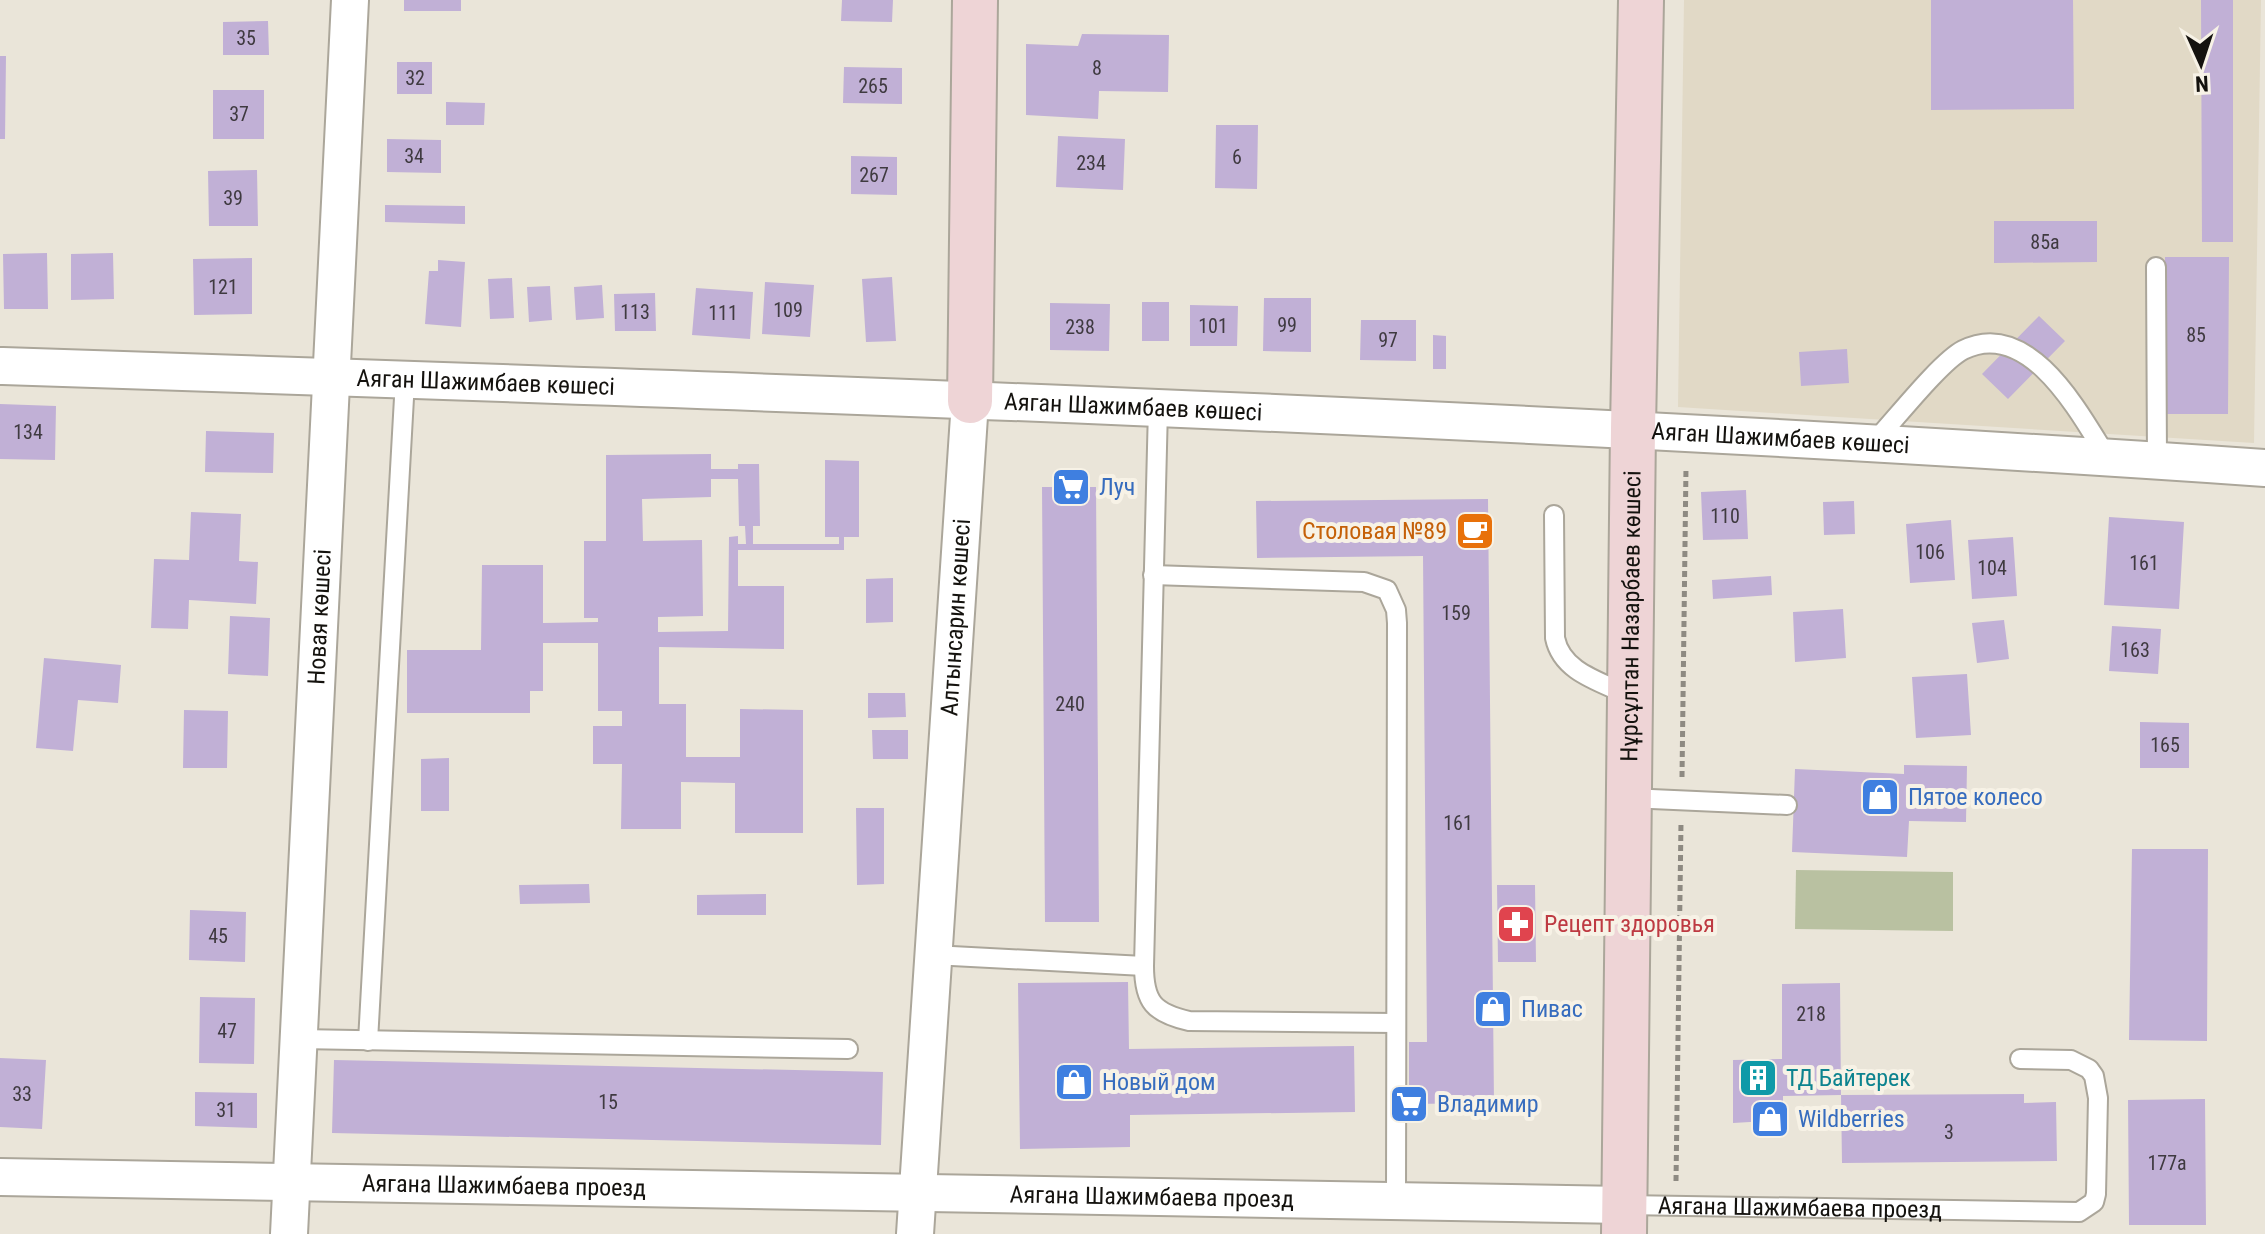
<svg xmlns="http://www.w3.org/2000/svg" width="2265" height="1234" viewBox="0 0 2265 1234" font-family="'Roboto Condensed',sans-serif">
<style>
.built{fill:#e1d9c6}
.green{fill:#b9c1a1}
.building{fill:#c1b0d6;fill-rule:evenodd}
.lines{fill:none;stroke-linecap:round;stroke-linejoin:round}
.lane-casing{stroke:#aba69a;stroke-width:22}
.street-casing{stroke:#aba69a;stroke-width:40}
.secondary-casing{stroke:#aba69a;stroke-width:48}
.path{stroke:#8e8a82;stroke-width:5;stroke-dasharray:6 4;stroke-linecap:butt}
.lane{stroke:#fff;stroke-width:18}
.street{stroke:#fff;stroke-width:36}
.secondary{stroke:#eed4d6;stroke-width:44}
.labels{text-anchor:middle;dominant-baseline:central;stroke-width:8;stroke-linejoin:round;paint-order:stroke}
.number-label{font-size:20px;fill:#3f3a40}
.street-label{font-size:24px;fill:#14120e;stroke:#f7f2e6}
.shop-label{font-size:24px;fill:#366cbe;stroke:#f7f2e6;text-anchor:start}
.food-label{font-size:24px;fill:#c56008;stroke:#f7f2e6;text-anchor:end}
.health-label{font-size:24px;fill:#be3a42;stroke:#f7f2e6;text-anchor:start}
.culture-label{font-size:24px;fill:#0d838f;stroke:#f7f2e6;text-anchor:start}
</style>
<rect width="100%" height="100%" fill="#eae5d9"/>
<!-- built -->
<path class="built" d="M1684,0H2261L2254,443L1678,407Z"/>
<!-- green -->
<path class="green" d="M1796,870L1953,872V931L1795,929Z"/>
<!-- building -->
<path class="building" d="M404,0H461V11H404Z
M842,0H893L892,22L841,21Z
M1931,0H2073L2074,109L1931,110Z
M2201,0H2233V242H2202Z
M268,21L269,55H223V22Z
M1082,34L1169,35L1168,92L1099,91L1098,119L1026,115V44L1078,46Z
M0,56H6L5,139H0Z
M397,62H432V94H397Z
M844,67L902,68V104L843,103Z
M213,90H264V139H213Z
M446,102L485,103L484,125H446Z
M1216,125H1258L1257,189L1215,188Z
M1058,136L1125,139L1123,190L1056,187Z
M387,139L441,140V173L387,172Z
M851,156L897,157V195L851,194Z
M257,170L258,226H209L208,171Z
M385,205L465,206V224L385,222Z
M1994,221H2097V262L1994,263Z
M47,253L48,309H4L3,254Z
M113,253L114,299L71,300V254Z
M2165,257H2229L2228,414H2164Z
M252,258V314L194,315L193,259Z
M438,260L465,262L461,327L425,324L429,271H438Z
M892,277L896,341L866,342L862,279Z
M512,278L514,318L490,319L488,279Z
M765,282L814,285L810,337L762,334Z
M602,285L604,318L576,320L574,287Z
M550,286L552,320L529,322L527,287Z
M696,288L753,292L750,339L692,335Z
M655,293L656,331H615L614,294Z
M1264,298H1311V352L1263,351Z
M1142,302H1169V341H1142Z
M1050,303L1110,304L1109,351L1050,350Z
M1190,305L1238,306L1237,346H1190Z
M2039,316L2065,341L2008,399L1982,374Z
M1361,320H1416V361L1360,360Z
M1433,335L1446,336V369H1433Z
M1847,349L1849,383L1801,386L1799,352Z
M0,404L56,406L55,460L0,459Z
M206,431L274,433L273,473L205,472Z
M711,454V469H738V464H759L760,526H753V544H839V537H825V460L859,461V537H844V550H738V586H784V649L659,647V704H686V757H740V709L803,710V833H735V783L681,782V829H621L622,764H593V726H622V711H598V643H543V691H530V713H407V650H481L482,565H543V623L598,622V618H584V541H606V455ZM711,479H738L739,526H745L746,544H738V536L729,537L728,631L658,632V617L703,616L702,540L643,541L642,499L711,497Z
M1042,487H1096L1099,922H1045Z
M1746,490L1748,539L1703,540L1701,492Z
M1488,499L1494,1103L1409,1104V1042H1427L1423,556L1257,558L1256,501Z
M1854,501L1855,534L1824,535L1823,502Z
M191,512L241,514L239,561L258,562L256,604L189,600L188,629L151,628L154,559L189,560Z
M2109,517L2184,522L2179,609L2104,605Z
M1951,520L1955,580L1910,583L1906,524Z
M2013,537L2017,596L1972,599L1968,540Z
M1771,576L1772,595L1713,599L1712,580Z
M893,578V622L866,623V579Z
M1843,609L1846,658L1795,662L1793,612Z
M230,616L270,618L268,676L228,674Z
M2004,620L2009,659L1977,663L1972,623Z
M2112,626L2161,629L2158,674L2109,671Z
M44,658L121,665L118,703L78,700L73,751L36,748Z
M1967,674L1971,735L1916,738L1912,677Z
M868,693H905L906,717L868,718Z
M184,710L228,711L227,768H183Z
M2140,722L2189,723V768H2140Z
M872,730H908V759H873Z
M449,758V811H421V759Z
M1904,765L1967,766L1966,822L1909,821L1907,857L1792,852L1795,769L1904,774Z
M856,808H884V884L857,885Z
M2132,849H2208L2207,1041L2129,1040Z
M589,884L590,903L520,904L519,885Z
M1497,885H1535L1536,962H1498Z
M766,894V915H697V895Z
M190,910L246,912L245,962L189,960Z
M1128,982L1129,1049L1354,1046L1355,1112L1130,1115V1147L1020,1149L1018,983Z
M1840,983L1841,1095L1783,1096V1120L1733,1123V1060L1782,1059V984Z
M200,997L255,998L254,1064L199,1063Z
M0,1058L46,1060L42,1129L0,1127Z
M334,1060L883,1072L881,1145L332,1133Z
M195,1092L257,1093V1128L195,1126Z
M2024,1094V1103L2056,1102L2057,1161L1842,1163L1841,1095Z
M2205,1099L2206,1225H2129L2128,1100Z"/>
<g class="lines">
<defs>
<g id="lane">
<path d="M2156,267L2157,460"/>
<path d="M1158,408L1144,966C1144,1002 1154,1013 1189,1021L1395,1023"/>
<path d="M1874,442C1894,421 1940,362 1963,350C2029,317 2080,414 2107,457"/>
<path d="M1554,515L1555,638C1562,672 1599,681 1628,695"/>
<path d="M1153,575L1364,582L1387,590L1396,610L1397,623L1396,1201"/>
<path d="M1629,798L1787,805"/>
<path d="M933,955L1144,966"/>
<path d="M299,1039L848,1049"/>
<path d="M368,1041L405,380"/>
<path id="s1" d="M1624,1205L2079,1212L2094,1202L2096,1194L2098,1098L2094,1076L2089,1069L2071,1060L2020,1059"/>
</g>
<g id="street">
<path id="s2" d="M0,366C755,391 1511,416 2265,468"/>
<path id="s3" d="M0,1177L1624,1205"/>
<path id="s4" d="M289,1234L350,0"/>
<path id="s5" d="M915,1234L970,401"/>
</g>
<g id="secondary">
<path d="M970,401L975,0"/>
<path id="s6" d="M1624,1234L1633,429L1641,0"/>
</g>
</defs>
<!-- lane casing -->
<use href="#lane" class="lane-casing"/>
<!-- street casing -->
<use href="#street" class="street-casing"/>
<!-- secondary casing -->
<use href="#secondary" class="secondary-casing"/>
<!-- path -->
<path class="path" d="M1682,777L1686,467
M1676,1181L1681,823"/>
<!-- lane -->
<use href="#lane" class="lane"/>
<!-- street -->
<use href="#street" class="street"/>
<!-- secondary -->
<use href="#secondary" class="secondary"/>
</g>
<!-- icons -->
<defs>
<symbol id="supermarket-square" viewBox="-11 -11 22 22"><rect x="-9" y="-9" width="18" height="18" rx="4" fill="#3f7fe0" stroke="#f7f2e6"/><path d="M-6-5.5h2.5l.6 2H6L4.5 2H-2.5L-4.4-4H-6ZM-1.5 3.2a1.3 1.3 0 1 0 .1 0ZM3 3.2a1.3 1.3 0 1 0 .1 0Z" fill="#fff"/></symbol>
<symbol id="cafe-square" viewBox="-11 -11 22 22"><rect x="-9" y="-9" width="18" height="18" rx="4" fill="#e8710a" stroke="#f7f2e6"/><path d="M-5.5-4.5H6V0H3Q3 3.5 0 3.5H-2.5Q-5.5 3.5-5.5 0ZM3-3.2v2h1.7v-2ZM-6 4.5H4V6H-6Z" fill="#fff"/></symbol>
<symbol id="shop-square" viewBox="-11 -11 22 22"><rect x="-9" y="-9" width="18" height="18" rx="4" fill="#3f7fe0" stroke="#f7f2e6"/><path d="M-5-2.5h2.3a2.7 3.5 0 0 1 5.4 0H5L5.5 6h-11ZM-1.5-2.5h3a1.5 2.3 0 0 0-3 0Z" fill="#fff"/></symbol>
<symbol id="pharmacy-square" viewBox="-11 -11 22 22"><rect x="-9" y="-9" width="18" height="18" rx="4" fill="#e0444e" stroke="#f7f2e6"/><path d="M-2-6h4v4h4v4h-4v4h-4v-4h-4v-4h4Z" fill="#fff"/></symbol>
<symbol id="building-square" viewBox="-11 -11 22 22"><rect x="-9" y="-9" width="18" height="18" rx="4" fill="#0f9aa8" stroke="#f7f2e6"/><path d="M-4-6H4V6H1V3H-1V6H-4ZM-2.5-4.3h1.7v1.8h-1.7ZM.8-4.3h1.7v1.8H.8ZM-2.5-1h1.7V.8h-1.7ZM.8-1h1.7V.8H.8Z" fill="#fff"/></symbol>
</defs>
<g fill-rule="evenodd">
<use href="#supermarket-square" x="1049" y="465" width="44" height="44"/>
<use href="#cafe-square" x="1453" y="509" width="44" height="44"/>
<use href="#shop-square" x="1858" y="775" width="44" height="44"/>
<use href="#pharmacy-square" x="1494" y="902" width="44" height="44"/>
<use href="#shop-square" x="1471" y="987" width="44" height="44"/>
<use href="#building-square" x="1736" y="1056" width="44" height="44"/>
<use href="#shop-square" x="1052" y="1060" width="44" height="44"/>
<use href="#supermarket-square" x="1387" y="1082" width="44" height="44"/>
<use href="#shop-square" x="1748" y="1097" width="44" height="44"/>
</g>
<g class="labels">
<!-- number labels -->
<g class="number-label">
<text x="246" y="38">35</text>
<text x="1097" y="68">8</text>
<text x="415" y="78">32</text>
<text x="873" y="86">265</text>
<text x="239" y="114">37</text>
<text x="414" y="156">34</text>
<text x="1237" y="157">6</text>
<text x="1091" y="163">234</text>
<text x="874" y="175">267</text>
<text x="233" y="198">39</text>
<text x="2045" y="242">85а</text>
<text x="223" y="287">121</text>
<text x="788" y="310">109</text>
<text x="635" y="312">113</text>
<text x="723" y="313">111</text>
<text x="1287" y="325">99</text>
<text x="1213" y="326">101</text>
<text x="1080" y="327">238</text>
<text x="2196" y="335">85</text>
<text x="1388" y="340">97</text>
<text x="28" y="432">134</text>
<text x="1725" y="516">110</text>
<text x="1930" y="552">106</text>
<text x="2144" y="563">161</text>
<text x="1992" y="568">104</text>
<text x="1456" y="613">159</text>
<text x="2135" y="650">163</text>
<text x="1070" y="704">240</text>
<text x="2165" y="745">165</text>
<text x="1458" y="823">161</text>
<text x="218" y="936">45</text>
<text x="1811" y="1014">218</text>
<text x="227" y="1031">47</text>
<text x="22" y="1094">33</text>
<text x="608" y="1102">15</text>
<text x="226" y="1110">31</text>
<text x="1949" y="1132">3</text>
<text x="2167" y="1163">177а</text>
</g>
<!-- street labels -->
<g class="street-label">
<text stroke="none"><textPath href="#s2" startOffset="486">Аяган Шажимбаев көшесі</textPath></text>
<text stroke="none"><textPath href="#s2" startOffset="1134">Аяган Шажимбаев көшесі</textPath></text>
<text stroke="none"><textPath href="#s2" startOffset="1782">Аяган Шажимбаев көшесі</textPath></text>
<text stroke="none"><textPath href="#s4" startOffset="618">Новая көшесі</textPath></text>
<text stroke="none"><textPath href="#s5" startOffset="618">Алтынсарин көшесі</textPath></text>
<text stroke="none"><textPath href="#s6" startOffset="618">Нұрсұлтан Назарбаев көшесі</textPath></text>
<text stroke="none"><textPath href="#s3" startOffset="504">Аягана Шажимбаева проезд</textPath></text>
<text stroke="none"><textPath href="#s3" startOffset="1152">Аягана Шажимбаева проезд</textPath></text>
<text stroke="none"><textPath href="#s1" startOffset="176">Аягана Шажимбаева проезд</textPath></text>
</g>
<!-- shop labels -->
<g class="shop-label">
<text x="1099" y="487">Луч</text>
<text x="1908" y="797">Пятое колесо</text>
<text x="1521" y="1009">Пивас</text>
<text x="1102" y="1082">Новый дом</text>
<text x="1437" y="1104">Владимир</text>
<text x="1798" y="1119">Wildberries</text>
</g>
<!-- food labels -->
<g class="food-label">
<text x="1447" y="531">Столовая №89</text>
</g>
<!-- health labels -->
<g class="health-label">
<text x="1544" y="924">Рецепт здоровья</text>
</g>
<!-- culture labels -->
<g class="culture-label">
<text x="1786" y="1078">ТД Байтерек</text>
</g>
</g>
<!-- north arrow -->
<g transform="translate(2201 64) rotate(177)" stroke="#f7f2e6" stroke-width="6" paint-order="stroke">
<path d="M0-6L14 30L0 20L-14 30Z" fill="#14120e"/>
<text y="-12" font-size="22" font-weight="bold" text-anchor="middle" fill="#14120e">N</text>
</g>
</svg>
